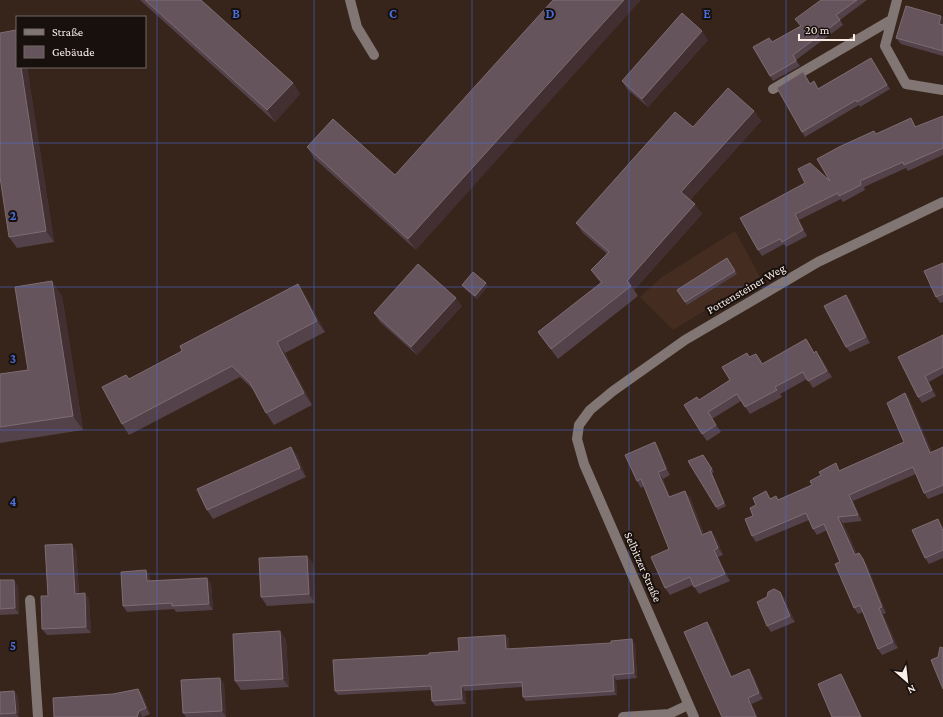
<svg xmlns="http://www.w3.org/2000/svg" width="943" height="717" viewBox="0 0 943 717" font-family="'Crimson Pro',serif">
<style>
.built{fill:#452c21}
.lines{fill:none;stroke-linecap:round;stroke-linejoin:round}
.minor{stroke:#817673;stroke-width:10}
.wall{fill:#54424b}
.shaded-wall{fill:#412f31}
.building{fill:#66545c;stroke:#7d6c72}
.grid{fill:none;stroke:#496edb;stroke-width:1;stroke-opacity:0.55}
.labels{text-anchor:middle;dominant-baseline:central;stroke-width:4;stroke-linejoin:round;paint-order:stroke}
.street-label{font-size:12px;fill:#faede8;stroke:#18100c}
.grid-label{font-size:13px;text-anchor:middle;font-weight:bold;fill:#496edb;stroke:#18100c;stroke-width:4;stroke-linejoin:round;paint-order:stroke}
</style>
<rect width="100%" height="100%" fill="#37251c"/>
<!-- built -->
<path class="built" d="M735,231L760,277L673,330L640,297L662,277Z"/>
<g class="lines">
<!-- minor -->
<path class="minor" d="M350,0L357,27L374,55
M897,0L885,46L906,84L943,90
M773,89L891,20
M30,600L38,717
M623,717L669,714L688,705
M694,717L584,464L577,439L579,425L590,410L613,391L685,340L818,262L943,202"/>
</g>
<!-- wall -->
<path class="wall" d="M140,0H201L293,83L300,94L275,122Z
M821,0H867L840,20L843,25L796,60L800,66L773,81L770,76L769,38L773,42L800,26Z
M941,16L943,18V56L901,44L896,38Z
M708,40L648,107L628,90L622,81Z
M871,58L890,89L860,107L859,105L805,137L802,132L803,72L810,84L819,88Z
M17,67H27L54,242L17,248L9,237Z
M754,111L761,121L690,200L702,214L634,290L638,296L558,359L538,332L601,283L598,280L591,270L607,254L583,233L576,223L693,127Z
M943,116V155L908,171L906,168L864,187L865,190L843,202L841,199L799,220L807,236L786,247L784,244L762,256L758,250L740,218L830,181L877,134L911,118L916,127Z
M333,119L416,250L315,159L307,147Z
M727,258L737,274L687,305L677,290Z
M943,263V302L940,303L936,297Z
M462,285L488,286L477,299L464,288Z
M305,295L325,332L285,353L312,405L274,425L266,413L254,390L240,377L129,435L122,424L126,375L129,379Z
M62,296L83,430L0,443V374L28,370Z
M850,300L870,343L850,352L846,347Z
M462,306L417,355L380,322L374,313Z
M943,335V374L929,382L936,396L922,403L918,397L898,357Z
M806,339L814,352L821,358L832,377L813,388L807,379L780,394L782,397L750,414L741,401L712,419L721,432L707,441L702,434L699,400L730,380L750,357L756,354L763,364Z
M905,393L909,399L932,452L943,447V493L928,499L924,493L916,474L853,501L862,521L843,523L857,554L859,553L867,565L886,613L883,614L898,648L882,655L878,649L863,612L858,614L854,608L840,562L827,530L817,535L813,529L809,520L756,542L752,536L753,516L771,498L779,499L812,485L821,475L840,470L904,442Z
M659,449L670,475L663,479L670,497H690L704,534L716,538L723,555L718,557L730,581L699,594L693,585L670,595L665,588L669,549L644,486L641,488L637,481Z
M297,455L306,477L213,519L207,510Z
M703,455L714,472L712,473L726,506L718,510L716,507Z
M942,525L943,528V558L929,564L925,558Z
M76,550L79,594L89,599L91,633L47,635L42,629L48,596Z
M307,556L313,564L315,603L267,606L261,597Z
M150,576V581L207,578L211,584L213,610L176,612L174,609L127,612L123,606Z
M0,580L18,586L19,614L0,615Z
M780,592L784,598L795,622L771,632L767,626Z
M707,622L711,628L732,677L753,675L763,699L722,717Z
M280,631L286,640L289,687L241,690L235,681Z
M505,635L509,639V649L635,644L637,678L616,680L617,695L526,701L523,697L522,687L465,691L466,704L435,706L432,701L431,690L338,695L335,691L429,655L459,651Z
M220,678L224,684L226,717H186L183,713Z
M138,689L142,694L150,714L143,717H54Z
M14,691L18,697L19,717H0V692Z"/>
<!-- shaded-wall -->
<path class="shaded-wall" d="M624,0H641L416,250L408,239Z
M941,16L943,18V30L939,24Z
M702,31L708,40L648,107L642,99Z
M871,58L874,63L890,89L887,85Z
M21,67H27L54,242L46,231Z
M293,83L300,94L275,122L267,110Z
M754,111L761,121L688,202L681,192Z
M911,118L915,124L919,133L915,127Z
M695,204L702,214L634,290L627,281Z
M795,214L799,220L807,236L803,230Z
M52,281L62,296L83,430L73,416Z
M486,283L488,286L477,299L475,296Z
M298,284L305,295L325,332L317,321Z
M846,295L850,300L870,343L866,337Z
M456,298L462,306L417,355L411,347Z
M806,339L811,346L818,359L814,353Z
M277,342L285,353L312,405L304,393Z
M816,351L821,358L832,377L827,371Z
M925,376L929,382L936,396L932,390Z
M905,393L909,399L935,459L930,453Z
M655,442L659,449L670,475L666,469Z
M291,447L297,455L306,477L300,468Z
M710,470L712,473L726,506L724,503Z
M658,472L663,479L673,504L669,497Z
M685,491L690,497L707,542L702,535Z
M849,495L853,501L862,521L858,515Z
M838,517L843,523L860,561L855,555Z
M938,519L943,528V531Z
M711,531L716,538L723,555L718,548Z
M72,544L76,550L79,600L75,594Z
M714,550L718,557L730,581L725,574Z
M307,556L313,564L315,603L309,594Z
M863,559L867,565L886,613L882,607Z
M146,570L150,576L151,587L147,581Z
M207,578L211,584L213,610L209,604Z
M14,580L18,586L19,614L15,608Z
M780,592L784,598L795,622L790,616Z
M85,593L89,599L91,633L86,627Z
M879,608L883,614L898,648L893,642Z
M707,622L711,628L735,683L731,677Z
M280,631L286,640L289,687L283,679Z
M505,635L509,639V654L506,649Z
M632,639L635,644L637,678L634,673Z
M749,669L753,675L763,699L759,693Z
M841,674L845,680L862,717H861Z
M613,675L616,680L617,695L614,691Z
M220,678L224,684L226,717L222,711Z
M461,686L465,691L466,704L462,699Z
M138,689L142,694L150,714L146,708Z
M14,691L18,697L19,717H18L16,713Z
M748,698L752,704L758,717H756Z
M139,711L143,717H137Z"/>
<!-- building -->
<path class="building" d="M145,0H201L293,83L267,110Z
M553,0H624L408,239L307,147L333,119L395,175Z
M821,0H857L836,15L840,20L793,55L796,61L770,76L753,47L769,38L772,42L801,26L795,19Z
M906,6L941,16L939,24L943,25V51L896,38Z
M682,13L702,31L642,99L622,81Z
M16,30L17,40V67H21L46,231L9,237L0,177V33Z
M871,58L887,85L857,102L856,100L802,132L777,88L803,72L810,84L814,81L818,89Z
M728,88L754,111L681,192L695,204L627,281L631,286L551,349L538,332L602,282L591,270L609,252L576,223L675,112L693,127Z
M943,116V148L904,165L903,162L860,181L861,185L839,196L838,193L795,214L803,230L782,242L780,239L758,250L740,218L805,183L798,169L810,163L830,181L817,159L839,147L874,131L876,134L911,118L915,127Z
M727,258L735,271L685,302L677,290Z
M943,263V294L936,297L924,271Z
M418,264L456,298L411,347L374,313Z
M473,272L486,283L475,296L462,285Z
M52,281L73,416L0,427V374L28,370L15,287Z
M298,284L317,321L277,342L304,393L266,413L250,383L232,366L122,424L102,387L126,375L129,379L182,351L180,346Z
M846,295L866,337L846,347L824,306Z
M943,335V367L925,376L932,390L918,397L898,357Z
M806,339L814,353L816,351L827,371L808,381L803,372L775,387L777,390L745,407L737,394L708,412L716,425L702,434L684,405L697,397L699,400L730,380L722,367L747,353L749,357L756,354L762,364Z
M905,393L930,453L943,447V485L924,493L913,467L849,495L858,515L838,517L855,555L859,553L863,559L882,607L879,608L893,642L878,649L860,605L854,608L835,564L840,562L824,524L813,529L806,513L752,536L745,519L753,516L750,508L756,505L753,498L766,491L770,499L776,496L778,500L812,485L810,481L821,475L819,472L836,463L839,471L904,442L887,403Z
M655,442L666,469L658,472L669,497L685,491L702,535L711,531L718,548L714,550L725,574L694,587L690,577L665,588L651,557L669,549L641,479L637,481L625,455Z
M291,447L300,468L207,510L197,489Z
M703,455L712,469L710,470L724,503L716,507L688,461Z
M938,519L943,531V550L925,558L912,530Z
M72,544L75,594L85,593L86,627L42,629L41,596H48L45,545Z
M307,556L309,594L261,597L259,558Z
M146,570L147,581L207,578L209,604L172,606V603L123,606L121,572Z
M0,580H14L15,608L0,609Z
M774,589L780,592L790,616L767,626L757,602L767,597L768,592Z
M707,622L731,677L749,669L759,693L748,698L756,717H722L684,632Z
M280,631L283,679L235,681L233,634Z
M505,635L506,649L611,643V641L632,639L634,673L613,675L614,691L523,697L522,682L461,686L462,699L432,701L431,686L335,691L333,660L429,655V653L459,651L458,638Z
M940,647L943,648V689L931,660L938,657Z
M841,674L861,717H832L818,684Z
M220,678L222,711L183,713L181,680Z
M138,689L146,708L139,711L137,717H54L53,698L113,694Z
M14,691L16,713L0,714V692Z"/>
<!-- grid -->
<path class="grid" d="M157,0V717M314,0V717M472,0V717M629,0V717M786,0V717M0,143H943M0,287H943M0,430H943M0,574H943"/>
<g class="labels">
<!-- street labels -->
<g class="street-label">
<text transform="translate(746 289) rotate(-30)">Pottensteiner Weg</text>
<text transform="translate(643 567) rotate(66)">Selbitzer Straße</text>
</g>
</g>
<g class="grid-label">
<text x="236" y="18">B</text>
<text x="393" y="18">C</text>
<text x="550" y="18">D</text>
<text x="707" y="18">E</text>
<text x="13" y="220">2</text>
<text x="13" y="363">3</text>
<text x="13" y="506">4</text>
<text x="13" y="650">5</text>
</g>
<!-- legend -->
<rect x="16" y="16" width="130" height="52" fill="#18100c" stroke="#726864"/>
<rect x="24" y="29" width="20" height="6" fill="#817673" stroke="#726864"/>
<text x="52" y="36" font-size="12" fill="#faede8">Straße</text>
<rect x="24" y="46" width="20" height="12" fill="#66545c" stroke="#726864"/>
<text x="52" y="56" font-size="12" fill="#faede8">Gebäude</text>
<!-- north arrow -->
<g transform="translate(907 681) rotate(152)" stroke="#18100c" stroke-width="3" paint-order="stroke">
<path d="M0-3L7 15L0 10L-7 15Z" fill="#faede8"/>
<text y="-6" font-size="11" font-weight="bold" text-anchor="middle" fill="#faede8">N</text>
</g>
<!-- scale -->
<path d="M799 34v6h55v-6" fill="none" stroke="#faede8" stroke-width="2"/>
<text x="805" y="34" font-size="12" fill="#faede8" stroke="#18100c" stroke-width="3" paint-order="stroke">20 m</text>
</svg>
